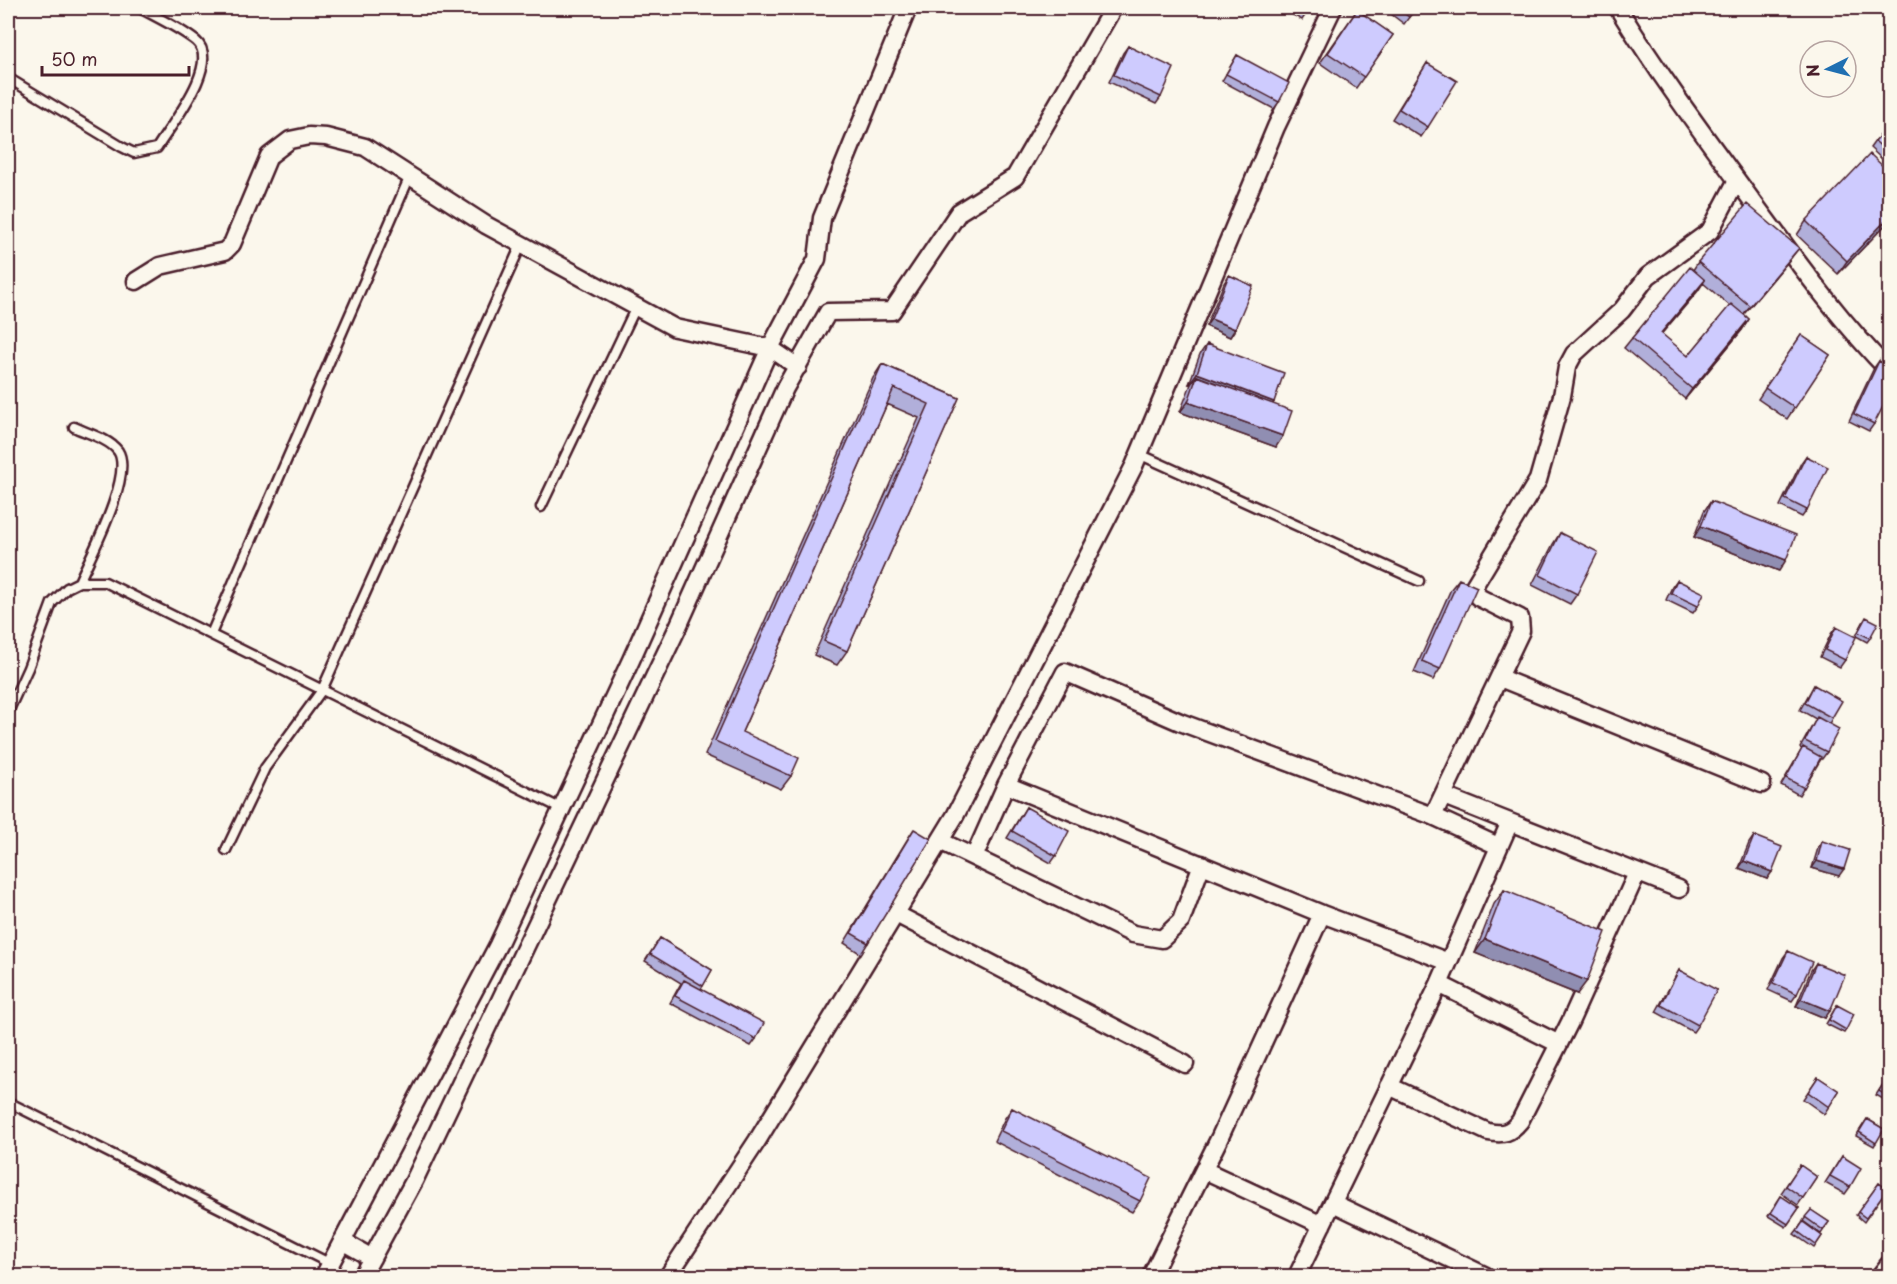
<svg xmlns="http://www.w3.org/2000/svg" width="1897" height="1284" viewBox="0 0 1897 1284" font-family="'Playpen Sans',sans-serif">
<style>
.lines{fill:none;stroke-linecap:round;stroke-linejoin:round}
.service-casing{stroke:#4a1f2b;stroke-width:13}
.minor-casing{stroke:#4a1f2b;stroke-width:21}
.tertiary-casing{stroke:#4a1f2b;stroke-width:26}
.service{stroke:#fbf7ec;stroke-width:8}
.minor{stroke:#fbf7ec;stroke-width:16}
.tertiary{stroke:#fbf7ec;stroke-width:21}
.wall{fill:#b1afda;stroke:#4a1f2b;stroke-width:1.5;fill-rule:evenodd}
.shaded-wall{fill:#908eb2;stroke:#4a1f2b;stroke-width:1.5}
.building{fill:#cecbfe;stroke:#4a1f2b;stroke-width:1.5}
</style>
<rect width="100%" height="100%" fill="#fbf7ec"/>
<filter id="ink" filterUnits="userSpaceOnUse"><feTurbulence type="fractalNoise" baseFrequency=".0167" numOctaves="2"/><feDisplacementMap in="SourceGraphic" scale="12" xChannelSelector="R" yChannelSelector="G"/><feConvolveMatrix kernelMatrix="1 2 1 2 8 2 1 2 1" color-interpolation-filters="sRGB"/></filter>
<g filter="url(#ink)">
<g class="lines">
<defs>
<path id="service" d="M8,78L122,147L134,153L157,148C170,126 222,63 196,41C180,28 158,18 140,8
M74,427C87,433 109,439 118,451C134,475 90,557 79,582
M1139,454L1419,581
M541,507L636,307
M211,634L410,176
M8,712L28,668L52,603L67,588L79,582H105L562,809
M226,850L265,768L322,690L521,245
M8,1102L331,1264"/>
<path id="minor" d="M1618,8C1659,75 1706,138 1753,202C1796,260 1839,320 1890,372
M136,281L160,266L225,251L232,244L269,156L290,140L309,136L326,137L365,147L486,225L675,328L770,348L798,367
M1500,678L1762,784
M1006,785L1322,914L1446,961
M1444,796L1679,889
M1433,816L1521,631L1520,618L1478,597L1474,586L1538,480L1562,396L1567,367L1574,354L1622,310L1648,276L1710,231L1737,180
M940,841L1133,934L1162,939L1181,921L1202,864
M974,857L1006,785L1065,672L1180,722L1433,816L1498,846
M896,914L1185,1064
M1439,984L1559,1044
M1389,1086L1488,1132C1504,1135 1510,1133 1520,1121L1570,1022L1637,873
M1204,1170L1322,1225
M1333,1203L1486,1276
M342,1241L372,1258
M324,1276L498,945L631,660L770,348L817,259L822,218L908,8
M362,1276L414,1181L677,629L785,388L828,312L892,311L959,212L1015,177L1113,8
M668,1276L757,1141L955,816L1134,466L1276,127L1333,8
M1151,1276L1219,1139L1322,914
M1297,1276L1439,984L1510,822"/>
<path id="tertiary" d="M1883,1276L1890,1267"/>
</defs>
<!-- service casing -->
<use href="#service" class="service-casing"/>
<!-- minor casing -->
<use href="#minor" class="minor-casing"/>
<!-- tertiary casing -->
<use href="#tertiary" class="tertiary-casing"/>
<!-- service -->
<use href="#service" class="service"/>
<!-- minor -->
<use href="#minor" class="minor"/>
<!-- tertiary -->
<use href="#tertiary" class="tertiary"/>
</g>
<!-- wall -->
<path class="wall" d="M1280,8H1310L1302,20Z
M1383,8H1416L1404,24Z
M1357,10L1393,35L1356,88L1320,63Z
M1128,46L1161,97L1156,104L1109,82L1123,53Z
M1237,55L1279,102L1274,109L1222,81Z
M1427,63L1428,127L1421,137L1392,119Z
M1890,125V153L1883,160L1870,148L1875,141Z
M1890,173V220L1838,274L1797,235L1806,221Z
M1791,258L1744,314L1749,319L1742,330L1685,399L1624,348L1632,338L1693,270L1698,262ZM1703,283L1730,306L1688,356L1661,334Z
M1229,275L1235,329L1230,337L1206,326L1224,283Z
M1801,335L1830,355L1787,419L1758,399Z
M1207,344L1274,402L1272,404L1276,447L1180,412L1191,384H1189L1200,354Z
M1879,361L1874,424L1869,431L1849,421L1874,368Z
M882,364L959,398L847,651L837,665L814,655L919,418L887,404L742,732L791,776L781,789L705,755L873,378Z
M1806,456L1807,510L1802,517L1780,506L1801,463Z
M1711,501L1779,571L1694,537L1704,511Z
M1560,533L1577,594L1570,604L1532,585L1553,544Z
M1459,579L1440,669L1433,680L1414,672L1451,589Z
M1677,580L1698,606L1693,613L1666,600L1672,587Z
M1864,621L1870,638L1867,642L1856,636Z
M1836,627L1845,660L1840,667L1820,657L1831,634Z
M1814,685L1832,718L1829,724L1827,752L1822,759H1821L1799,795L1781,785L1802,749L1800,748L1816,719L1800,710Z
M1026,807L1056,856L1051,863L1007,838Z
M914,829L868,943L861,954L844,943L907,840Z
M1754,836L1767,879L1739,868L1749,843Z
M1822,841L1839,876L1812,868L1818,848Z
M1504,890L1577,994L1475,953L1494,904Z
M660,938L712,970L701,989L756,1039L751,1046L670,1003L681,983L645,961Z
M1788,951L1797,994L1792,1001L1768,990L1783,958Z
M1816,963L1825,1018L1796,1006L1811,970Z
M1679,970L1698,1025L1693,1032L1656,1012L1675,977Z
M1837,1005L1846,1030L1844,1033L1826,1024Z
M1818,1077L1839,1091L1824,1114L1803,1099Z
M1885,1081L1890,1084V1103L1876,1095Z
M1012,1108L1140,1201L1132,1212L994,1141L1005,1118Z
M1867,1119L1884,1129L1874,1146L1856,1136Z
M1842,1156L1850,1187L1845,1194L1825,1183Z
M1800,1165L1817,1177L1798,1205L1781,1193Z
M1879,1183L1887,1189L1864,1222L1856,1215Z
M1781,1196L1799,1208L1786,1227L1768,1216Z
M1811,1210L1829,1222L1821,1234L1803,1221Z
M1803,1222L1822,1236L1814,1248L1794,1234Z"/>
<!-- shaded-wall -->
<path class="shaded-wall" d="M1890,216V220L1838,274L1847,261Z
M1799,248L1791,258L1742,316L1750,306Z
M1705,280L1698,291L1653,344L1661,333Z
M1211,319L1235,329L1230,337L1206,326Z
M1749,319L1742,330L1685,399L1692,389Z
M1197,373L1274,402L1266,412L1197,376L1191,384H1189Z
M1188,402L1283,436L1276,447L1180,412Z
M1701,526L1786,560L1779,571L1694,537Z
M1744,861L1772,872L1767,879L1739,868Z
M1817,861L1844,869L1839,876L1812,868Z
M1485,939L1587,981L1577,994L1475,953Z
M1801,999L1830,1011L1825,1018L1796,1006Z"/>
<!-- building -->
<path class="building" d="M1297,8H1310L1307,13Z
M1397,8H1416L1409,17Z
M1357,10L1393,35L1364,77L1328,53Z
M1128,46L1174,68L1161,97L1114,75Z
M1237,55L1289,83L1279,102L1226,74Z
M1427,63L1457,81L1428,127L1399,109Z
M1890,125V152L1888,153L1875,141Z
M1870,154L1890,173V216L1847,261L1806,221Z
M1747,204L1799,248L1750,306L1698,262Z
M1690,267L1705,280L1661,333L1688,356L1731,304L1749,319L1692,389L1632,338Z
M1229,275L1253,286L1235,329L1211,319Z
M1801,335L1830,355L1795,408L1765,388Z
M1207,344L1284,373L1274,402L1197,373Z
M1879,361L1890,367V393L1874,424L1854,414Z
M882,364L959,398L847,651L824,641L929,404L894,388L742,732L799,758L791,776L715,741Z
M1197,376L1292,411L1283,436L1188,402Z
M1806,456L1828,467L1807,510L1785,499Z
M1711,501L1796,535L1786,560L1701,526Z
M1560,533L1598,552L1577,594L1540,575Z
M1459,579L1477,587L1440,669L1422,661Z
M1677,580L1704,593L1698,606L1671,593Z
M1866,617L1878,623L1870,638L1858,632Z
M1836,627L1856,637L1845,660L1825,650Z
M1814,685L1842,701L1832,718L1805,703Z
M1817,717L1839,729L1827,752L1805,741Z
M1803,747L1821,757L1804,788L1786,778Z
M1026,807L1069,831L1056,856L1012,831Z
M914,829L931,839L868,943L851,933Z
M1754,836L1782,847L1772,872L1744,861Z
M1822,841L1850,850L1844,869L1817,861Z
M1504,890L1606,932L1587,981L1485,939Z
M660,938L712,970L703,986L650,954Z
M1788,951L1812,962L1797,994L1773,983Z
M1816,963L1845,975L1830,1011L1801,999Z
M1679,970L1717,990L1698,1025L1661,1005Z
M684,980L764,1023L756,1039L675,996Z
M1837,1005L1854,1014L1846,1030L1829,1020Z
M1818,1077L1839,1091L1829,1107L1808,1092Z
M1885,1081L1890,1084V1098L1879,1091Z
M1012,1108L1151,1178L1140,1201L1001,1131Z
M1867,1119L1884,1129L1876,1143L1859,1132Z
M1842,1156L1861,1168L1850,1187L1830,1176Z
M1800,1165L1817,1177L1803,1198L1786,1186Z
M1879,1183L1887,1189L1866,1218L1858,1212Z
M1781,1196L1799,1208L1788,1224L1771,1213Z
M1811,1210L1829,1222L1823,1230L1805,1217Z
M1803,1222L1822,1236L1816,1245L1797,1231Z"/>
</g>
<!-- margin -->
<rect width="1897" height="1284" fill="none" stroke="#fbf7ec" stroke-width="30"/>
<rect x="15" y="15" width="1867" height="1254" fill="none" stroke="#4a1f2b" stroke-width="2" filter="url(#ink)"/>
<!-- north arrow -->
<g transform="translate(1828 69) rotate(264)"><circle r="28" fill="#fbf7ec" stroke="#b4a19f" stroke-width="1.5"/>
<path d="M0-4.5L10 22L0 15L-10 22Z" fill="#1f6fb2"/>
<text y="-9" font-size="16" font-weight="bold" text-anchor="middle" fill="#4a1f2b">N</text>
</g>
<!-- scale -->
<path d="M42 66v9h147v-9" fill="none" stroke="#4a1f2b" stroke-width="3"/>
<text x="51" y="66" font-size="18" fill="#4a1f2b" stroke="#fbf7ec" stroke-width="4.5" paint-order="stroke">50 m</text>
</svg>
